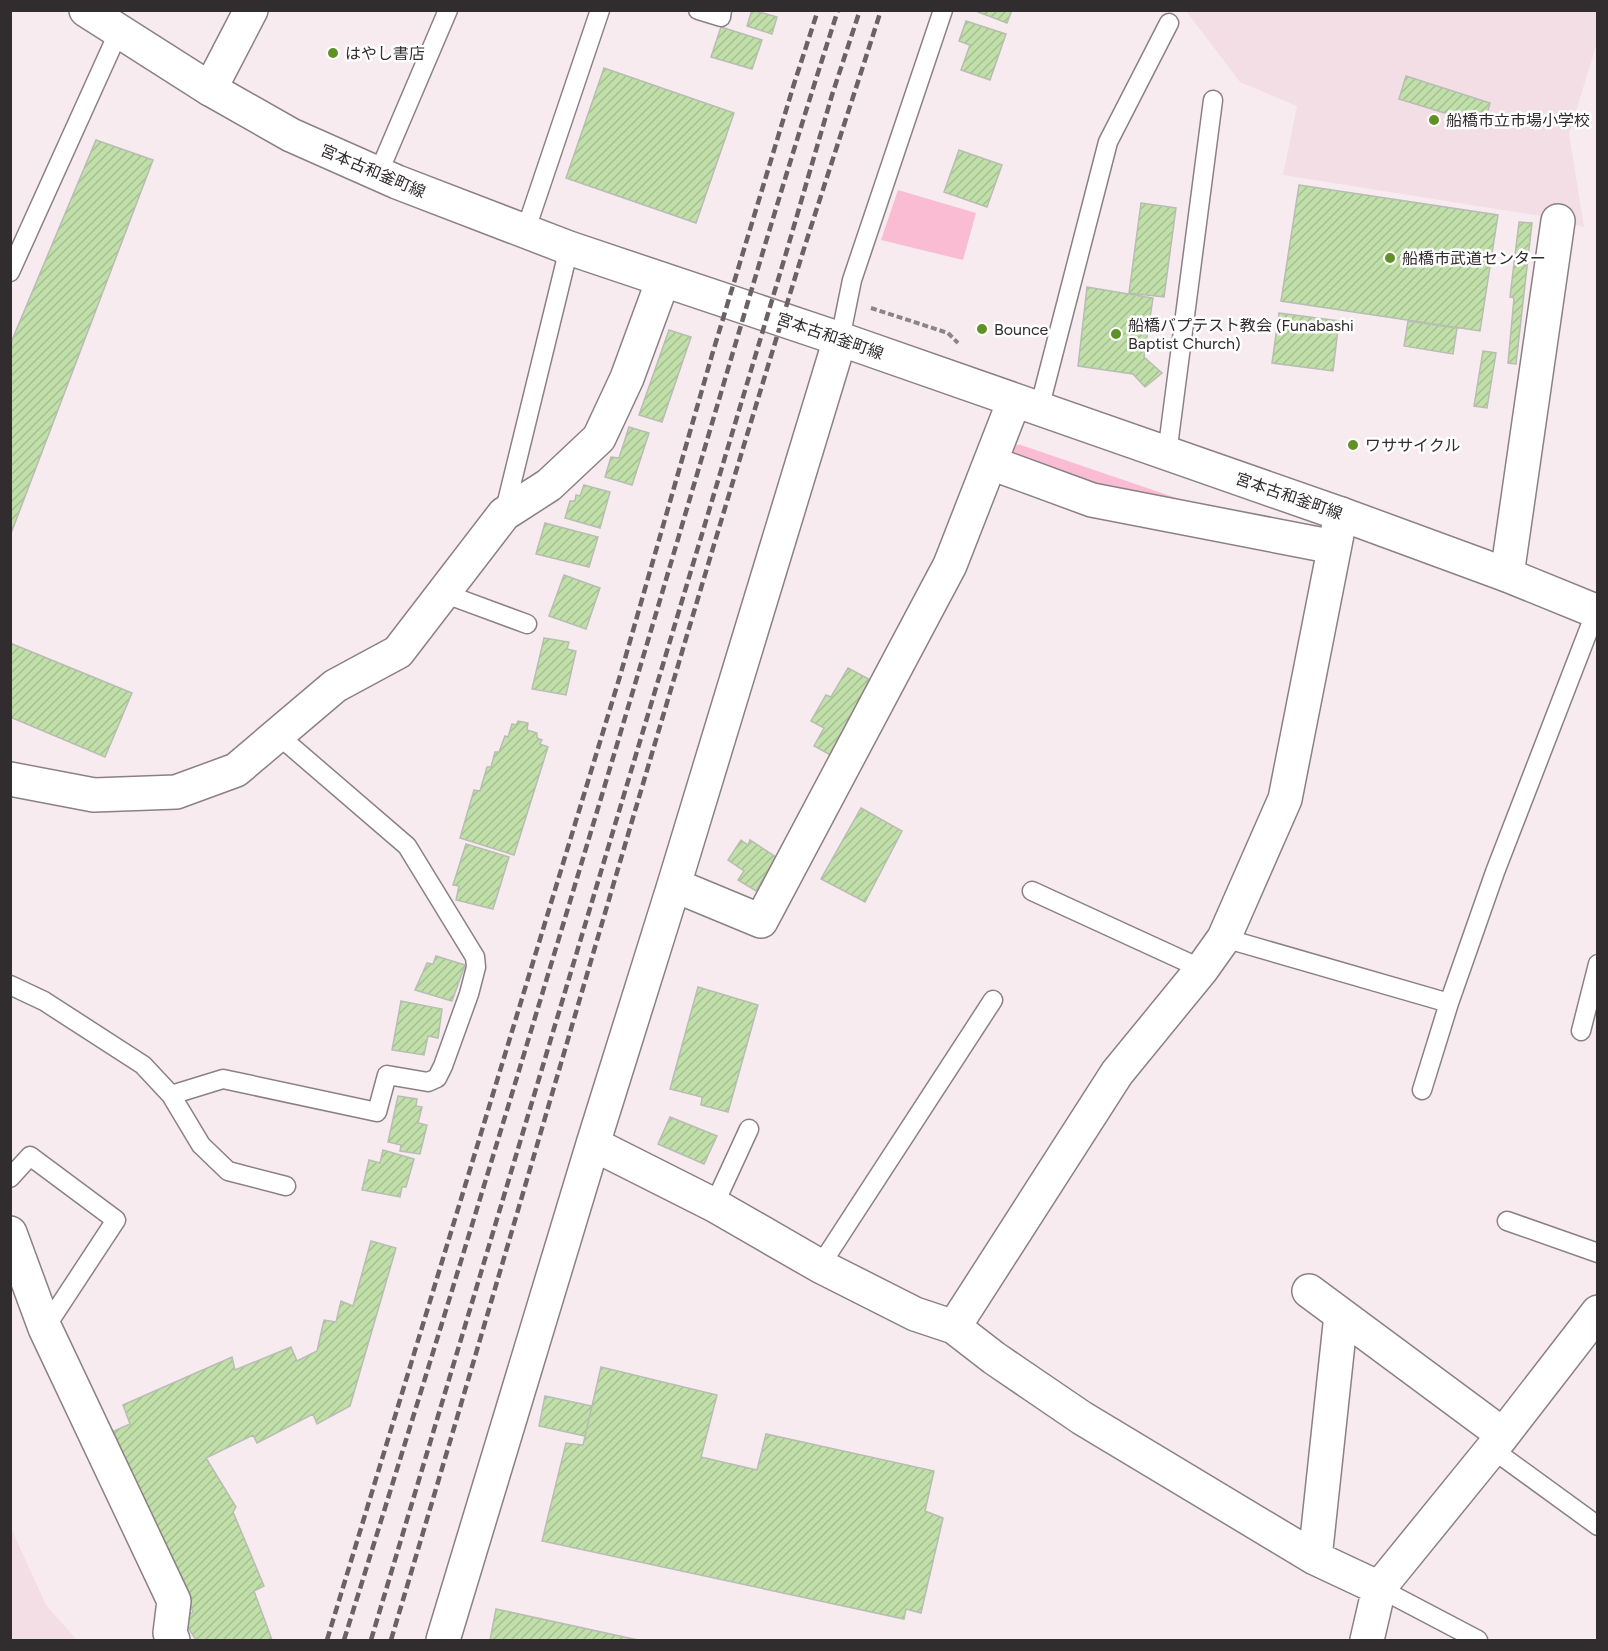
<svg xmlns="http://www.w3.org/2000/svg" width="1608" height="1651" viewBox="0 0 1608 1651" font-family="Figtree,'Noto Sans JP',sans-serif">
<style>
.built{fill:#f3dee5}
.green{fill:#fabcd2}
.building{fill:url(#building-hatch);stroke:#b8bdb3;stroke-width:1.5}
.lines{fill:none;stroke-linecap:round;stroke-linejoin:round}
.lane-casing{stroke:#8b8083;stroke-width:21}
.street-casing{stroke:#8b8083;stroke-width:36}
.secondary-casing{stroke:#8b8083;stroke-width:36}
.path{stroke:#8d8487;stroke-width:4;stroke-dasharray:6 3;stroke-linecap:butt}
.lane{stroke:#fff;stroke-width:18}
.street{stroke:#fff;stroke-width:33}
.secondary{stroke:#fff;stroke-width:33}
.rail{stroke:#6a6265;stroke-width:4.5;stroke-dasharray:9 4.5;stroke-linecap:butt}
.poi-dot{fill:#609127;stroke:#fff;stroke-width:2}
.labels{text-anchor:middle;dominant-baseline:central;stroke-width:5;stroke-linejoin:round;paint-order:stroke}
.poi-label{font-size:16px;fill:#312c2e;stroke:#fff;text-anchor:start}
.street-label{font-size:16px;fill:#312c2e;stroke:#fff}
</style>
<defs>
<pattern id="building-hatch" width="6" height="6" patternUnits="userSpaceOnUse" patternTransform="scale(1.5)"><rect width="6" height="6" fill="#c1dfa9"/><path d="M-1 1l2-2M0 6l6-6M5 7l2-2" fill="none" stroke="#a6c092"/></pattern>
</defs>
<rect width="100%" height="100%" fill="#f8ebef"/>
<!-- built -->
<path class="built" d="M1186,11H1597V43L1569,134L1584,227L1547,217L1283,175L1297,106L1240,82Z
M11,1528L46,1605L77,1640H11Z"/>
<!-- green -->
<path class="green" d="M898,190L976,213L963,260L881,240Z
M1012,444L1021,445L1232,517L1096,489L1007,456Z"/>
<!-- building -->
<path class="building" d="M752,10L777,17L772,34L747,26Z
M973,10H1012L1007,23Z
M966,21L1006,34L990,80L961,70L970,45L959,41Z
M721,27L762,40L752,69L711,57Z
M604,68L734,113L696,223L566,178Z
M1406,76L1490,103L1484,125L1399,99Z
M96,140L153,160L10,536V345Z
M959,150L1002,165L987,207L944,192Z
M1299,185L1498,215L1480,331L1281,301Z
M1141,203L1176,208L1164,297L1129,293Z
M1519,222L1532,223L1516,364L1508,363L1514,298L1510,297Z
M1087,287L1153,298L1144,357L1162,373L1145,387L1133,374L1078,366Z
M1279,313L1339,321L1333,371L1272,363Z
M1408,321L1457,328L1453,354L1404,346Z
M669,330L691,337L662,422L639,415Z
M1483,351L1496,353L1487,408L1474,406Z
M629,427L649,433L632,485L605,477L611,457L619,458Z
M584,485L610,492L600,528L565,518L570,501H575L576,495L580,496Z
M545,523L598,537L589,567L536,554Z
M564,575L600,588L586,629L549,616Z
M544,638L569,642L567,649L576,651L566,695L532,689Z
M10,643L132,693L105,757L10,717Z
M848,668L878,684L836,758L814,746L824,728L811,721L826,695L831,697Z
M518,721L528,723L527,730L537,733V738L542,740L540,744L548,747L514,855L460,838L474,790L480,791L487,767H491L495,752H499L505,736L508,737L512,724L516,725Z
M861,808L902,831L865,902L821,879Z
M741,840L748,845L750,840L776,857L756,891L738,880L744,871L728,860Z
M466,844L509,857L493,909L456,900L459,886L453,885Z
M436,956L465,965L452,1001L415,990L427,963L433,964Z
M698,987L758,1005L728,1112L701,1105L702,1097L670,1089Z
M401,1001L442,1009L438,1038L428,1036L424,1055L392,1050Z
M398,1096L417,1099L416,1106L422,1107L418,1123L427,1125L420,1154L400,1151L401,1145L388,1142Z
M670,1117L717,1136L704,1164L658,1144Z
M383,1150L414,1159L406,1187H402L400,1197L362,1190L369,1160L380,1163Z
M371,1241L396,1248L350,1406L317,1424L313,1414L257,1443L253,1435L206,1458L236,1507L233,1512L264,1586L254,1591L272,1640H196L182,1618L193,1612L112,1432L130,1424L123,1405L232,1357L235,1370L291,1347L297,1361L317,1351L324,1320L336,1322L341,1301L353,1306Z
M601,1367L717,1395L701,1457L757,1470L766,1434L934,1471L925,1511L943,1518L921,1613L906,1609L904,1619L542,1541L566,1443L583,1445Z
M545,1396L592,1406L585,1436L539,1426Z
M496,1609L638,1640H490Z"/>
<g class="lines">
<defs>
<path id="lane" d="M698,10L721,17L722,10
M378,174L448,10
M525,232L600,10
M10,272L119,31
M840,339L852,280L943,10
M1039,409L1108,142L1169,23
M1167,454L1213,100
M504,514L569,248
M443,593L527,624
M1032,891L1202,969
M1224,938L1449,1003
M10,985L44,1001L143,1065L171,1095L201,1145L228,1171L286,1186
M1581,1031L1598,964
M1422,1090L1449,1003L1495,872L1596,611
M171,1095L223,1079L377,1112L387,1075L428,1082L437,1078L443,1066L469,994L476,967L475,957L407,846L278,735
M10,1178L30,1156L116,1220L45,1328
M714,1205L749,1129
M1507,1221L1598,1253
M820,1266L993,1000
M1492,1449L1598,1526
M1379,1588L1478,1640"/>
<path id="street" d="M210,89L251,10
M991,463L1092,500L1334,547
M1507,575L1558,221
M10,779L94,795L176,792L236,770L335,686L398,652L504,514L549,485L599,438L627,378L663,280
M674,885L761,921L950,565L1014,401
M593,1144L714,1205L820,1266L915,1314L954,1327L994,1358L1082,1418L1315,1558L1379,1588
M10,1233L45,1328L174,1601L170,1633L173,1640
M1309,1291L1502,1434
M954,1327L1117,1073L1202,969L1224,938L1285,799L1341,514
M1315,1558L1341,1315
M443,1640L593,1144L674,885L840,339
M1367,1640L1379,1588L1492,1449L1598,1312"/>
<path id="secondary" d="M86,10L210,89L291,135L397,182L569,248L840,339L1341,514L1507,575L1598,612"/>
</defs>
<!-- lane casing -->
<use href="#lane" class="lane-casing"/>
<!-- street casing -->
<use href="#street" class="street-casing"/>
<!-- secondary casing -->
<use href="#secondary" class="secondary-casing"/>
<!-- path -->
<path class="path" d="M871,308L948,333L958,343"/>
<!-- lane -->
<use href="#lane" class="lane"/>
<!-- street -->
<use href="#street" class="street"/>
<!-- secondary -->
<use href="#secondary" class="secondary"/>
<!-- rail -->
<path class="rail" d="M327,1640L620,676L712,355L794,84L818,10
M344,1640C444,1319 542,997 638,674C704,453 767,230 838,10
M371,1640L787,250L832,95L860,10
M391,1640C529,1179 660,715 802,255C828,173 855,92 881,10"/>
</g>
<!-- markers -->
<g class="poi-dot">
<circle cx="333" cy="53" r="6"/>
<circle cx="1434" cy="120" r="6"/>
<circle cx="1390" cy="258" r="6"/>
<circle cx="982" cy="329" r="6"/>
<circle cx="1116" cy="334" r="6"/>
<circle cx="1353" cy="445" r="6"/>
</g>
<g class="labels">
<!-- poi labels -->
<g class="poi-label">
<text x="345" y="53">はやし書店</text>
<text x="1446" y="120">船橋市立市場小学校</text>
<text x="1402" y="258">船橋市武道センター</text>
<text x="1128" y="325">船橋バプテスト教会 (Funabashi<tspan x="1128" dy="18">Baptist Church)</tspan></text>
<text x="994" y="329">Bounce</text>
<text x="1365" y="445">ワササイクル</text>
</g>
<!-- street labels -->
<g class="street-label">
<text transform="translate(373 171) rotate(23)">宮本古和釜町線</text>
<text transform="translate(830 336) rotate(19)">宮本古和釜町線</text>
<text transform="translate(1289 496) rotate(19)">宮本古和釜町線</text>
</g>
</g>
<!-- border -->
<rect width="1608" height="1651" fill="none" stroke="#312c2e" stroke-width="24"/>
</svg>
